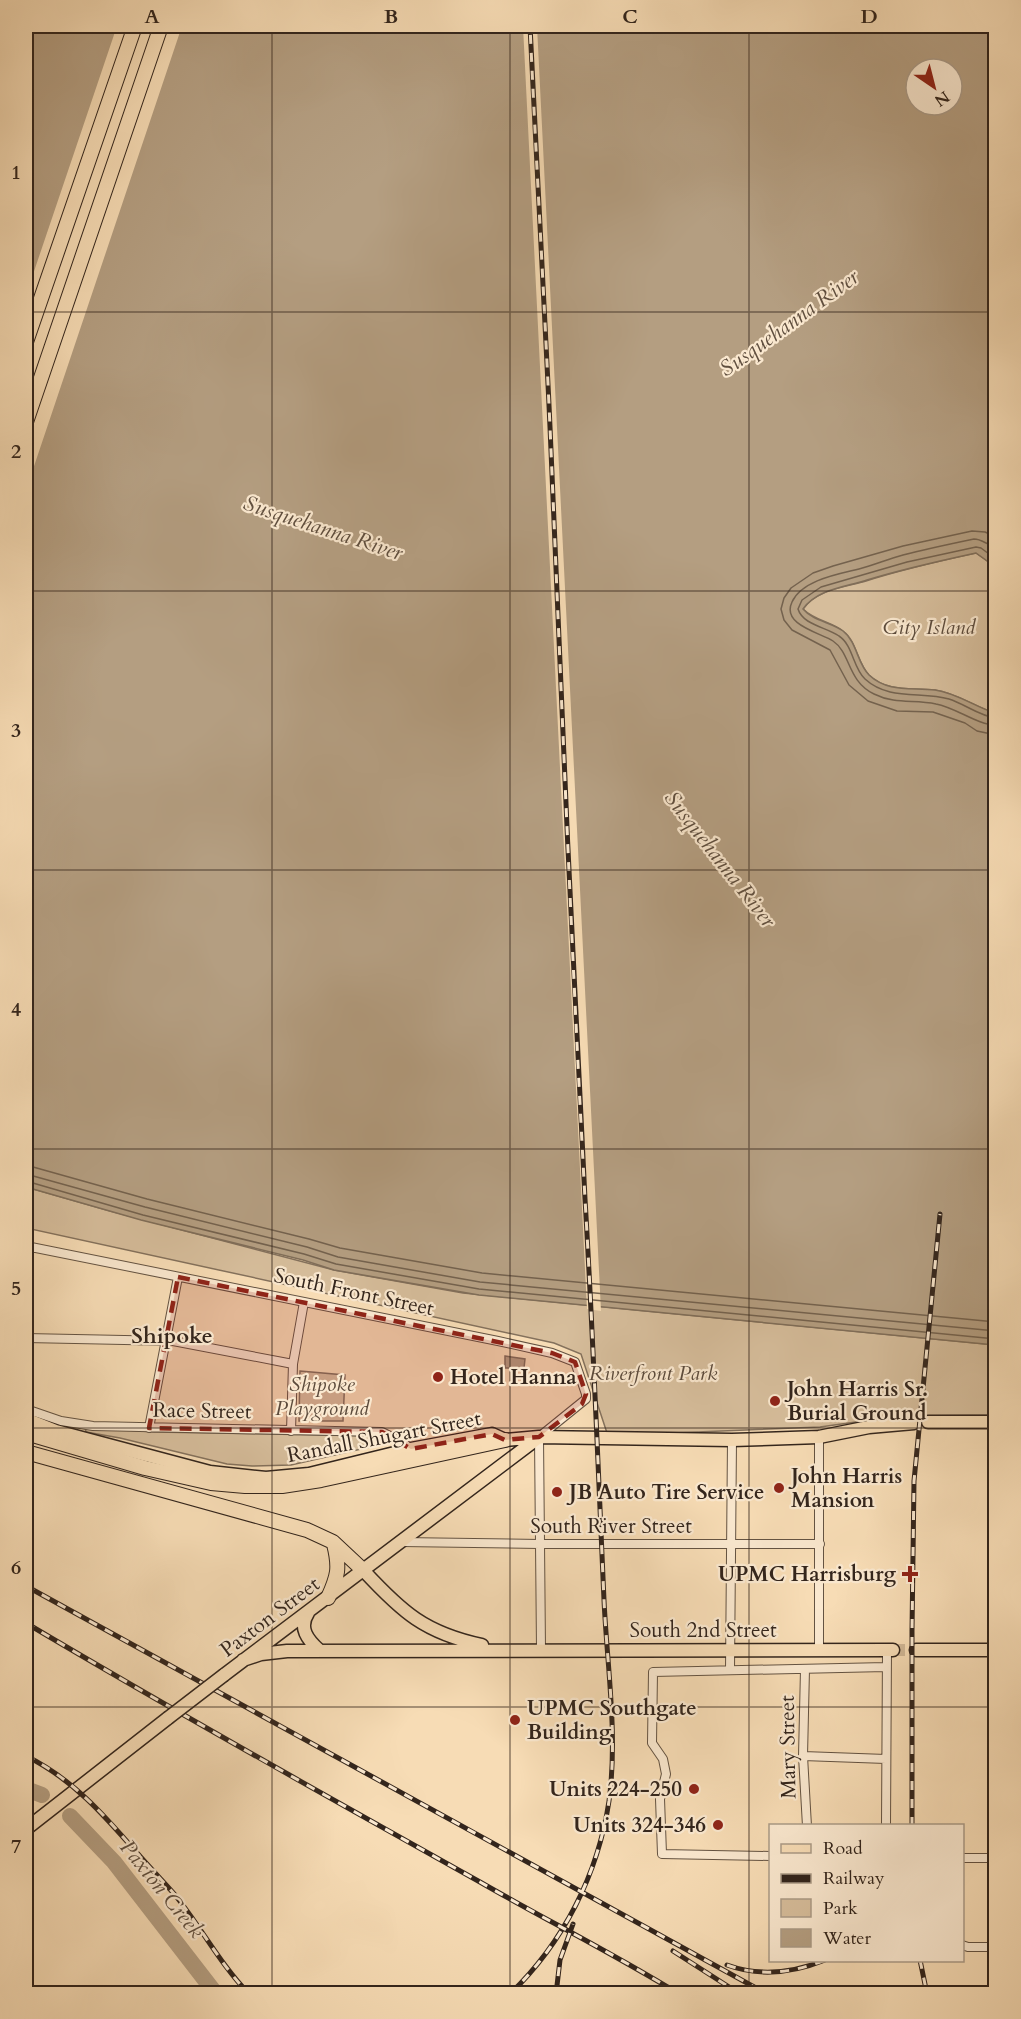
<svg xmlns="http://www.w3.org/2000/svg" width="1021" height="2019" viewBox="0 0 1021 2019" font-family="Cardo,serif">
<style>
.green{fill:#d6bd9b;stroke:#84715c;stroke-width:1.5}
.water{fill:#b49e81;stroke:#806e59;stroke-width:1.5;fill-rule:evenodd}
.pier{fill:#f7dcb5}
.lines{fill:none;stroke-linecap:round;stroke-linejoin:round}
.shore{stroke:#74624e;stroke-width:1.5}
.river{stroke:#b49e81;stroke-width:16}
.primary-tunnel{stroke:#d0b796;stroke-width:12;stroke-dasharray:12 6;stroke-linecap:butt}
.minor-casing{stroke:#645342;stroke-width:10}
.primary-casing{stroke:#33251c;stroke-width:15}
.motorway-casing{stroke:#33251c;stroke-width:16}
.minor{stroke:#fae8cf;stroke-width:8}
.primary{stroke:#f7dcb5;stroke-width:12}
.motorway{stroke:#f7dcb5;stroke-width:14}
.rail-casing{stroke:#33251c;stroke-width:5}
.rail{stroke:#fae8cf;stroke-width:3;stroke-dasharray:9;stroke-linecap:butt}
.primary-bridge-casing{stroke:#33251c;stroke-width:15;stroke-linecap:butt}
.primary-bridge{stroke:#f7dcb5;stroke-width:12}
.marked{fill:#8f2418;fill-opacity:0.2;stroke:#8f2418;stroke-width:4.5;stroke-dasharray:12 8;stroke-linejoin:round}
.grid{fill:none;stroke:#33251c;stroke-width:1.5;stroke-opacity:0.55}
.poi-dot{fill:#8f2418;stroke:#fae8cf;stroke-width:2}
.labels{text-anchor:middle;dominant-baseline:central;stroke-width:4.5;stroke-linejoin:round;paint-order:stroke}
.park-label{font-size:21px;font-style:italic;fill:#5c4b3c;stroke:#fae8cf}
.street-label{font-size:21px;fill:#33251c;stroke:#fae8cf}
.poi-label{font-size:21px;font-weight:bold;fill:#33251c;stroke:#fae8cf;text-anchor:start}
.water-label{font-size:22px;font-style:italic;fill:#604f3f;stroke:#fae8cf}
.neighbourhood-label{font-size:22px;font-weight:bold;fill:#33251c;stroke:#fae8cf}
.neatline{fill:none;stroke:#33251c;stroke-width:2}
.grid-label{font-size:20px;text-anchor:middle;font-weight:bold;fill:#33251c}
</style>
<rect width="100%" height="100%" fill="#f7dcb5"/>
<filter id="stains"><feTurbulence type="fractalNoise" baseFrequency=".00333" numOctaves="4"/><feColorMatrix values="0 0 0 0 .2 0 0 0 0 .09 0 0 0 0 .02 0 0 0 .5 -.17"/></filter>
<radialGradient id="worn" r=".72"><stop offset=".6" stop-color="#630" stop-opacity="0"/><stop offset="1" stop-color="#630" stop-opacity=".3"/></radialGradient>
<!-- green -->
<path class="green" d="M976,553L989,562L995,558V713C975,707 957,693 935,690C912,687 888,693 869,675C857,663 857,641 843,631C831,622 814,620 803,609C817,589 845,587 866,581C903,569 939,561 976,553Z
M26,1187L110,1211L334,1270L463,1293L995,1345V1415L899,1416L820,1427L673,1433H607L581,1354L554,1343L26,1228Z
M300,1371L345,1375L343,1421H299Z
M85,1427L154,1432L376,1436L379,1445L291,1465L252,1466L227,1464L120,1438L86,1432Z"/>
<!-- water -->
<path class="water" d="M26,26H995V558L990,563L976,553C939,561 903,569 867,580C846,587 817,589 803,609C813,621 831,622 843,631C857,642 857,663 869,675C888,693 912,687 935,690C957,693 975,707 995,713V1345L479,1295L334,1270L303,1260L141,1220L26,1187ZM916,69H952V105H916Z
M505,1356L525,1359L524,1368H505Z"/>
<!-- pier -->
<path class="pier" d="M117,26H182L26,490V295Z
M523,26H537L601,1311L587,1309Z"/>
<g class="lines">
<!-- shore -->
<path class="shore" d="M996,537L985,532L972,531L903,546L833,566L813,573L791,588L784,598L781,609L784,620L792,630L830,650L849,685L868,701L897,711L933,712L965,723L977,731L996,735
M996,546C987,546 983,539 974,539C950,544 926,549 903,555C888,559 874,565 859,569C839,574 802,580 792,602C781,625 821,633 833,641C851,653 847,681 874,694C896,705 914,699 936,704C957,708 977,725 996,725
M996,554H989L981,548L976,547L907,562L821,587L802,600L798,609C803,625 826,627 839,636C853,645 853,668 865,679C889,701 921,691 949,699C965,704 979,716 996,718
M26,1165L147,1199L309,1239L340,1248L482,1273L996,1322
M26,1174L145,1207L307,1247L338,1257L480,1282L996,1331
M26,1181L143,1215L304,1254L336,1264L479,1289L996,1339"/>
<!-- river -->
<path class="river" d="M26,1789L42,1795
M70,1816L114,1862L216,1994"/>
<!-- primary-tunnel -->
<path class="primary-tunnel" d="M893,1650H916"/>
<defs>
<path id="minor" d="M26,1246L498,1341L552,1353L575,1362L586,1394V1399L539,1437L541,1649
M26,1272L30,1247
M26,1338L173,1341L293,1364
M26,1409L61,1421L93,1426L382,1432L402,1442L411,1449
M149,1428L178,1277
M291,1431L293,1364L304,1302
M401,1542L540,1544H820
M819,1650V1437
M805,1669L803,1756L807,1826
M730,1670L732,1440
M803,1756L886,1759
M886,1826L887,1650
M770,1856L662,1854L660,1799L666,1774L663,1759L652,1743L653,1672L886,1667
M962,1858H996
M962,1945L968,1947H996"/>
<path id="primary" d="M26,1419L56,1431L210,1472L266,1478L309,1474L411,1449L492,1434L505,1440L539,1437L732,1440L819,1437L869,1427L914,1423
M928,1422H996
M364,1571C402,1612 425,1633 482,1645
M308,1613C298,1628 308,1640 319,1650
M916,1650H996
M243,1660L261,1654L287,1651L893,1650
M224,1675L538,1438
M26,1829L168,1718"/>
<path id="motorway" d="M26,342L135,26
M26,422L161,26
M26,1433L145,1468L211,1483L245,1486H282L321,1480L505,1440
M26,1452L307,1530L333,1542L364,1571
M328,1598C338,1576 340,1568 334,1544"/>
</defs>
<!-- minor casing -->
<use href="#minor" class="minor-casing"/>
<!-- primary casing -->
<use href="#primary" class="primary-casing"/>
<!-- motorway casing -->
<use href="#motorway" class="motorway-casing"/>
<!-- minor -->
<use href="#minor" class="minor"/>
<!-- primary -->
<use href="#primary" class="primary"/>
<!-- motorway -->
<use href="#motorway" class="motorway"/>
<defs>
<path id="rail" d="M26,1586L767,1994
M26,1623C176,1712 328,1797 480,1882C546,1920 614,1954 679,1994
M26,1756C73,1779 104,1815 138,1854C150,1868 163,1881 175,1895C201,1927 220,1964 249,1994
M912,1826V1631L914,1481L940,1214
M673,1951L740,1994
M920,1960L927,1994
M727,1965C760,1977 793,1973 825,1960
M510,1994C564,1942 598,1874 609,1801C618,1735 607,1666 604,1600C598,1466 593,1333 585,1199C571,942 561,684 550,427C544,293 536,159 530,26
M556,1994L560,1960L573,1924"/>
</defs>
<!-- rail casing -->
<use href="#rail" class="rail-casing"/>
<!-- rail -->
<use href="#rail" class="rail"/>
<defs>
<path id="primary-bridge" d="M168,1718L224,1675"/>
</defs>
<!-- primary-bridge casing -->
<use href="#primary-bridge" class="primary-bridge-casing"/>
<!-- primary-bridge -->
<use href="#primary-bridge" class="primary-bridge"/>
</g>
<!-- marked area -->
<path class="marked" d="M178,1277L552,1353L575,1362L586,1394L582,1404L539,1437L505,1440L492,1434L411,1449L382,1432L149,1428Z"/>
<!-- grid -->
<path class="grid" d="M272,26V1994M510,26V1994M749,26V1994M26,312H996M26,591H996M26,870H996M26,1149H996M26,1428H996M26,1707H996"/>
<!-- markers -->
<g class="poi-dot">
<circle cx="438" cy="1377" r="6"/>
<circle cx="775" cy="1401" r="6"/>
<circle cx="779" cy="1488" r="6"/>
<circle cx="557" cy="1492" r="6"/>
<path d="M907 1565h6v6h6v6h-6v6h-6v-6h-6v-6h6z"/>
<circle cx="515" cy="1720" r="6"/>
<circle cx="694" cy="1789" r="6"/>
<circle cx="718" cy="1825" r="6"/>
</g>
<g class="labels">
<!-- park labels -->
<g class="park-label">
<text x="929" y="627">City Island</text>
<text x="653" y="1373">Riverfront Park</text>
<text x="322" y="1384">Shipoke<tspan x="322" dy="24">Playground</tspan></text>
</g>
<!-- street labels -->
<g class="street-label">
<text transform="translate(354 1292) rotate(12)">South Front Street</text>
<text transform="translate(202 1411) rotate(1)">Race Street</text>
<text transform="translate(384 1437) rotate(-11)">Randall Shugart Street</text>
<text x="611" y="1526">South River Street</text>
<text transform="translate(270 1617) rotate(-37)">Paxton Street</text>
<text x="703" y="1630">South 2nd Street</text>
<text transform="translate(788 1747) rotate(-91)">Mary Street</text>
</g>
<!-- poi labels -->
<g class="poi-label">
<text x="450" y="1377">Hotel Hanna</text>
<text x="787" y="1389">John Harris Sr.<tspan x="787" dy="24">Burial Ground</tspan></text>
<text x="791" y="1476">John Harris<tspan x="791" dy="24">Mansion</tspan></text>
<text x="569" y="1492">JB Auto Tire Service</text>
<text x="896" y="1574" text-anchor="end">UPMC Harrisburg</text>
<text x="527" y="1708">UPMC Southgate<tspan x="527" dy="24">Building</tspan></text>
<text x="682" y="1789" text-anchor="end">Units 224-250</text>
<text x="706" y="1825" text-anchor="end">Units 324-346</text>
</g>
<!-- water labels -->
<g class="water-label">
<text transform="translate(789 323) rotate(-36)">Susquehanna River</text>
<text transform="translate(323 528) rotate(18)">Susquehanna River</text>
<text transform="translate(720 859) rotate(52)">Susquehanna River</text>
<text transform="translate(162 1889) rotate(51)">Paxton Creek</text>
</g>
<!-- neighbourhood labels -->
<g class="neighbourhood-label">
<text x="172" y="1336">Shipoke</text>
</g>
</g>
<!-- margin -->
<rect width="1021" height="2019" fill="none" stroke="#f7dcb5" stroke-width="66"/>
<!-- legend -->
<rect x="769" y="1824" width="195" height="138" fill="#fae8cf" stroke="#aa9a87" stroke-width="1.5"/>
<rect x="781" y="1844" width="30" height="9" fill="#f7dcb5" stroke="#aa9a87" stroke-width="1.5"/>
<text x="823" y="1854" font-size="18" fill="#33251c">Road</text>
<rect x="781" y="1874" width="30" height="9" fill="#33251c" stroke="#aa9a87" stroke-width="1.5"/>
<text x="823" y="1884" font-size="18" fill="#33251c">Railway</text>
<rect x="781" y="1899" width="30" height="18" fill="#d6bd9b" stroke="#aa9a87" stroke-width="1.5"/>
<text x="823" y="1914" font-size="18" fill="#33251c">Park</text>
<rect x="781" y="1929" width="30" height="18" fill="#b49e81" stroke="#aa9a87" stroke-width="1.5"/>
<text x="823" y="1944" font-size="18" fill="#33251c">Water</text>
<!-- north arrow -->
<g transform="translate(934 87) rotate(145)"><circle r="28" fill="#fae8cf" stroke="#aa9a87" stroke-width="1.5"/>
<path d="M0-4.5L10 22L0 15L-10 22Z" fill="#8f2418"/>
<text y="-9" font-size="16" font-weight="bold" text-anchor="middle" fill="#33251c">N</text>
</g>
<rect x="33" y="33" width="955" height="1953" class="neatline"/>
<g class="grid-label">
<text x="152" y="23">A</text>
<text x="391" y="23">B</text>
<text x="630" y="23">C</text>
<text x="869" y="23">D</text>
<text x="16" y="179">1</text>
<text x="16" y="458">2</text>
<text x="16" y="737">3</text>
<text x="16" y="1016">4</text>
<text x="16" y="1295">5</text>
<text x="16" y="1574">6</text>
<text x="16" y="1853">7</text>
</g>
<rect width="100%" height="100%" filter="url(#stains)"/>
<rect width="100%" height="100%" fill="url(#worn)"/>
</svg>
